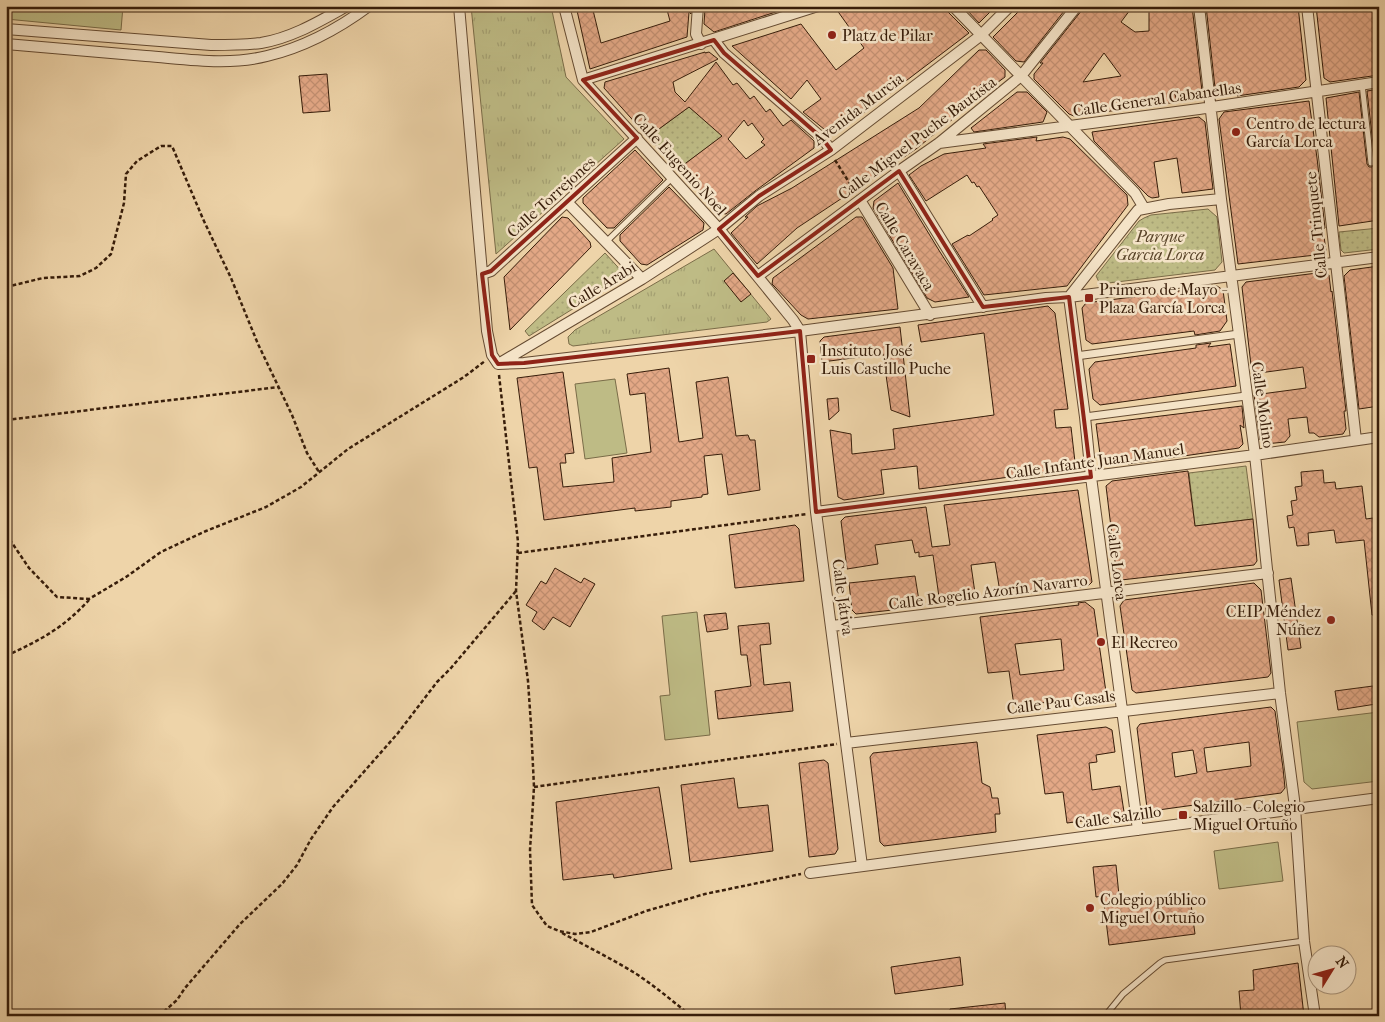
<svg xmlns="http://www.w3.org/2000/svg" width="1385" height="1022" viewBox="0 0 1385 1022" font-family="'IM FELL French Canon',serif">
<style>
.grass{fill:url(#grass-tufts);stroke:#7a6c48}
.park{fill:url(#park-dots);stroke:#7a6c48}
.garden{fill:#bebb85;stroke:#7a6c48}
.building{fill:url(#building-cross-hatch);stroke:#371d0a;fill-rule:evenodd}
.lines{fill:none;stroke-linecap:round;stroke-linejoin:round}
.service-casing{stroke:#654b32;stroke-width:7}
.pedestrian-casing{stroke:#654b32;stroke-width:9}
.minor-casing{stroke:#654b32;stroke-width:12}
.path{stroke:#371d0a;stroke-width:2.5;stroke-dasharray:4 2.5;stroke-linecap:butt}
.service{stroke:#f4e3c7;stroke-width:5}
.pedestrian{stroke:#f4e3c7;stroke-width:7}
.minor{stroke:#f4e3c7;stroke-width:10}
.marked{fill:none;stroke:#8f2418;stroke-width:4;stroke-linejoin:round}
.poi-dot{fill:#8f2418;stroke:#f4e3c7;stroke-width:2}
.labels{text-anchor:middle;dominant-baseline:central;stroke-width:5;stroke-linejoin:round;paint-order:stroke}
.poi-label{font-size:16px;fill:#371d0a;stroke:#f4e3c7;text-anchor:start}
.street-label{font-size:16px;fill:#371d0a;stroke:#f4e3c7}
.park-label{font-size:16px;font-style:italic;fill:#594429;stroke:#f4e3c7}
</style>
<defs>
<pattern id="grass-tufts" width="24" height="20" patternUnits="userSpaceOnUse" patternTransform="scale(1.25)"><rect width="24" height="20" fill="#bebb85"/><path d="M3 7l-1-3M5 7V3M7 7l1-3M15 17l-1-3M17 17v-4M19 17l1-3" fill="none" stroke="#a4a072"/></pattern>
<pattern id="park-dots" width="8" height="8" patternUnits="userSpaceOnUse" patternTransform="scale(1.25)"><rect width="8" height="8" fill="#bebb85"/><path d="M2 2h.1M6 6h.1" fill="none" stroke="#a4a072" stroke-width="1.8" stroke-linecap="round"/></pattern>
<pattern id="building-cross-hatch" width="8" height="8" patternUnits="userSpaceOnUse" patternTransform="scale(1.25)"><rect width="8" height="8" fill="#e3a886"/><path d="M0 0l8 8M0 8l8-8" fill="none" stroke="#c39072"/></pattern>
</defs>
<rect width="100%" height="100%" fill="#eed4a9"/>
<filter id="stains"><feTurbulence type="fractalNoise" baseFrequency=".004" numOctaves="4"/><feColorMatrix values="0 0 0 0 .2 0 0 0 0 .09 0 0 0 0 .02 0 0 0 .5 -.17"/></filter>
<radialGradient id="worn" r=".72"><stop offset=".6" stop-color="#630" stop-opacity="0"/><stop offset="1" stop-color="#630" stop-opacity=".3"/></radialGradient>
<!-- grass -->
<path class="grass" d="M471,6H551L566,77L624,139L496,254Z
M714,249L771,319L767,322L573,346L569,344L568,337L575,330Z"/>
<!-- park -->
<path class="park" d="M689,107L723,136L678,169L648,137Z
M1208,209L1217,217L1222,262L1215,270L1100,284L1096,276L1139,221L1144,218L1151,215Z
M1379,228V249L1344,253L1341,250L1339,232Z
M605,253L626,276L529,336L525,331Z
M1246,466L1253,519L1195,526L1189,473Z"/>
<!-- garden -->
<path class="garden" d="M6,6H123L121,30L6,19Z
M615,379L627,453L585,459L575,384Z
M697,612L710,735L665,740L660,696L670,695L662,616Z
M1379,712V781L1312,789L1304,782L1297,722Z
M1278,842L1283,881L1219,889L1214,851Z"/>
<!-- building -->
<path class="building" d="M576,6H592L601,43L670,21L666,6H690L691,7V14L689,12L687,37L590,69Z
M707,6H788V8L714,32L704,24L705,9L706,10Z
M834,6H942L969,33L836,134H830L803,112L821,99L807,80L791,99L732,46L801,24L836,70L864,48Z
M969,6H996L979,23L966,9Z
M1024,6H1068L1024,62L1016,61L993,37Z
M1084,6H1133L1121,22L1135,32L1149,31V6H1192L1202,91L1175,94L1177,102L1074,116L1069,114L1034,79V74L1043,63H1040L1082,10ZM1104,53L1121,76L1083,82Z
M1206,6H1298L1306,80L1299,87L1237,96L1239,94L1216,97Z
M1316,6H1379V75L1330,82L1324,78Z
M979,50H986L1005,70V77L990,88L983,82L961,104L965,109L916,149L797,228L757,264L731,233L748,217H745L757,206L792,188L919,108Z
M705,52V53L709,52L718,59L673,82L675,92L685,102L716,62L733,85L737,83L750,99L754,96L766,112L770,109L783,126L791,120L814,141V148L755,191L726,214L720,213L678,169L722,136L689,107L648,137L604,88L605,82ZM744,120L748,126L752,123L764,139L761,142L765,145L746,159L728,139Z
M327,74L330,111L303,113L299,76Z
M1379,89V220L1339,226L1326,98L1359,92L1367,164L1369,167H1372L1375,162L1367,91Z
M1017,92H1027L1047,112L1043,122L974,132L971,128Z
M1309,101L1317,158L1325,228L1323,229L1326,251L1324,254L1238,264L1219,119L1224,112Z
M1199,117L1205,122L1213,189L1182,193L1177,158L1154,162L1159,197L1152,198L1148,196L1094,141L1092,132Z
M1037,137L1036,141L1063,137L1070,139L1127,195L1128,205L1067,286L984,295L952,244L968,235L969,236L993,220L992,219L998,215L979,186L977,187L974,182L972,183L967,175L926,201L909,175L921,166L944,154L986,148L983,144Z
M635,150L663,180L614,228H607L583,203V198Z
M898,183L940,252L969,297L935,302L927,298L873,208L874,201Z
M669,187L704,223L703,230L647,265L641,264L620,241V235Z
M562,217L568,218L590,242L591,247L510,330L504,277Z
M856,217H862L893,268L898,309L808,319L801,315L775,287L772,284L773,278Z
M1379,266V406L1359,409L1344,276L1350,270Z
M1325,272L1329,275L1331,292L1332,291L1346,411H1344L1346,429L1343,434L1319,437L1314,433H1309L1307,417L1288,419L1290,436L1285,442L1265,444L1260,440L1254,395L1306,388L1303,367L1252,374L1242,287L1246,282Z
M733,273L751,294L741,302L724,281Z
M1217,286L1223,290L1227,321L1220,331L1195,335L1194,331L1092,344L1086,340L1082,308L1086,303Z
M1048,306L1055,313L1068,409L1054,410L1056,428L1071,427L1075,462L1070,469L919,489L917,466L881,470L884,494L844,500L838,497L830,430L851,434L852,454L895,449L893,429L994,415L984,333L921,342L918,325Z
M900,327L910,417L891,410L883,354L822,362L820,341L824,337Z
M1211,343L1208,347L1230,344L1236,386L1100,405L1093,399L1089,369L1095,362L1196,348V345Z
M669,368L679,442L703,438L696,382L728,377L736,436L748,435L750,440H755L760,490L728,495L722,454L704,456L708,494L702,495V497L671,501V507L635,511V508L544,520L537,467L529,468L517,378L563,372L574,453L565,454L566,463H560L563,487L614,482L612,458L651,452L645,393L630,395L627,374Z
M838,398L839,411L829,420L827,399Z
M1242,406L1244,428L1240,425L1243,444L1239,448L1128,464L1130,463L1106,466L1101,462L1096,424Z
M1323,470L1324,483L1335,482L1336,489L1362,486L1366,519L1373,518L1379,569V614L1372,615L1364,540L1336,543L1334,530L1308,533L1309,545L1297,546L1294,527L1289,528L1287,516L1293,515L1291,501L1297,500L1295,487L1302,486L1301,472Z
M1188,471L1195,526L1253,519L1257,561L1254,565L1121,580L1117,577L1106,486L1112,481Z
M1078,490L1092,582L1088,586L1005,596L1004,591L1000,592L995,562L971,565L976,600L940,604L933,555L919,557V552L915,553L912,540L875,545L878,564L847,569L841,521L845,517L926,507L932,547L950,545L944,505Z
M795,525L799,529L804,581L735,588L729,535Z
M555,568L581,583L584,578L595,584L570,627L553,617L544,630L532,621L537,612L526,605L541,581L546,584Z
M915,576L920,607L856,614L852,610L849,583Z
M1291,578L1301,648L1288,650L1279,580Z
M1254,583L1261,590L1271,673L1268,677L1136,693L1132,690L1120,606L1124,600Z
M1085,602L1094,609L1106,692L1103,696L1014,706L1009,671L988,673L980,617L1079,605L1078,603ZM1061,639L1064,670L1020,675L1015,644Z
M726,613L728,629L707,632L704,615Z
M769,623L771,644L760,645L764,685L790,682L793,711L718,719L715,691L751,686L747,655H741L738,626Z
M1373,686L1376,704L1338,710L1335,691Z
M1271,707L1275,711L1283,768L1285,788L1281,793L1151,811L1147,808L1137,728L1140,724ZM1249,742L1251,766L1207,772L1204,748ZM1193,750L1197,773L1175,777L1172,753Z
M1106,727L1112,730L1115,752L1096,755L1097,762L1089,763L1092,790L1120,786L1124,812L1120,816L1067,823L1063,792L1045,794L1037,735Z
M977,742L982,783L990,787L992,798H998L1000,814H995L996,832L884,846L880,842L870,757L873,753Z
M824,760L828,763L838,849L835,854L809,857L799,763Z
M734,778L738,808L768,805L773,851L690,862L681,785Z
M659,787L672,869L614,878L613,874L563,880L556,802Z
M1116,865L1120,906L1190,897L1195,934L1109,945L1103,896L1096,897L1093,867Z
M960,957L963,985L895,994L891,967Z
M1298,963L1304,1016H1241L1239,991L1254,990L1253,970Z
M1005,1003L1006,1016H950V1009Z"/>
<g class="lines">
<defs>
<path id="service" d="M1362,84L1371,163
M606,242L673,177
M1105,1016L1123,994L1160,963L1165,960L1304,941"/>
<path id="pedestrian" d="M1076,356L1239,334
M1085,417L1246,396"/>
<path id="minor" d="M459,6L487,331L492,355L498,364L524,363L800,331L1046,298L1069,297L1379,257
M564,6L583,80L719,229L793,320L800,331L816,512L862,866
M698,6L696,34L701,44
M953,6L1135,193L1144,208
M1199,6L1221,199L1255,455L1280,693L1295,807L1304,941L1315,1016
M1307,6L1356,440
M6,29L211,45C227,45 244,45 261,43C292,38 320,21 347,6
M714,40L724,53L822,138L831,150
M6,44C53,48 100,52 146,56C186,59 228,66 267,56C305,47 338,29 369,6
M583,80L818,6
M939,143L1199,109L1379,82
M899,171L983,307
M860,200L930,315
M567,202L642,279
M482,274L491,271L637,138
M758,276L899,171L939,143L1021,76L1077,6
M500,363L642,279L719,229L759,196L831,150L980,36L1010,6
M816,512L1255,455L1379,437
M832,626L1268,573
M846,743L1280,693
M1138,830L1091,477L1085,417L1069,297L1138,210L1169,204L1221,199
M810,873L1379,798"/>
</defs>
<!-- service casing -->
<use href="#service" class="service-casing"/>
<!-- pedestrian casing -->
<use href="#pedestrian" class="pedestrian-casing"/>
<!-- minor casing -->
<use href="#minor" class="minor-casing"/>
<!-- path -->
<path class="path" d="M835,160L855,192
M6,287L43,278L80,276L96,268L111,254L124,203L126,174L137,161L161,146H172L203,219L231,278L258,344L292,415L307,453L319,472
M499,375L518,542L516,591L528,681L531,725L534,787L530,850L532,905L547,926L559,931L575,934L591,932L646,911L705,894L801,874
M6,420L279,387
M6,534L29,568L57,597L89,599L126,577L161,552L206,531L266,507L301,487L348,449L464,377L485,361
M518,553L807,514
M6,656C42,639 62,629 89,600
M534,787L837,744
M562,933C588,947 614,960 638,975C657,988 674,1002 691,1016
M159,1016L177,1000L185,988L240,924L282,884L297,865L311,839L333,807L398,733L437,682L451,668L516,591"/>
<!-- service -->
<use href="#service" class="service"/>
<!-- pedestrian -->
<use href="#pedestrian" class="pedestrian"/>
<!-- minor -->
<use href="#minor" class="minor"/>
</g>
<!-- marked area -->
<path class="marked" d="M714,40L724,53L822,138L831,150L759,196L719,229L758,276L899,171L983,307L1069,297L1091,477L816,512L800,331L524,363L498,364L492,355L482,274L491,271L637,138L583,80Z"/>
<!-- markers -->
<g class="poi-dot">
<circle cx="832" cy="35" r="5"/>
<circle cx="1236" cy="132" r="5"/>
<rect x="1084" y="293" width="10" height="10" rx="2.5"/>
<rect x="806" y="354" width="10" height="10" rx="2.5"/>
<circle cx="1331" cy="620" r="5"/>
<circle cx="1101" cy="642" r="5"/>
<rect x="1178" y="810" width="10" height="10" rx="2.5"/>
<circle cx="1090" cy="908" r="5"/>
</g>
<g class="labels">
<!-- poi labels -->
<g class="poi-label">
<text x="842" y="35">Platz de Pilar</text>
<text x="1246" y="123">Centro de lectura<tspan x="1246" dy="18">García Lorca</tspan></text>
<text x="1099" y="289">Primero de Mayo -<tspan x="1099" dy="18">Plaza García Lorca</tspan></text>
<text x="821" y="350">Instituto José<tspan x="821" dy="18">Luis Castillo Puche</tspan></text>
<text x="1321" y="611" text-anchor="end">CEIP Méndez<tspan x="1321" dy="18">Núñez</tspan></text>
<text x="1111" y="642">El Recreo</text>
<text x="1193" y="806">Salzillo - Colegio<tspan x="1193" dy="18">Miguel Ortuño</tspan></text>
<text x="1100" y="899">Colegio público<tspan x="1100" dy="18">Miguel Ortuño</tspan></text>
</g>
<!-- street labels -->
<g class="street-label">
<text transform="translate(1157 99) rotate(-8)">Calle General Cabanellas</text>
<text transform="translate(858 109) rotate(-37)">Avenida Murcia</text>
<text transform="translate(917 138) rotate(-37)">Calle Miguel Puche Bautista</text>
<text transform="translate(680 164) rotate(48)">Calle Eugenio Noel</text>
<text transform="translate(551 197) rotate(-42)">Calle Torrejones</text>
<text transform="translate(1316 225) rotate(-96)">Calle Trinquete</text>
<text transform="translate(905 246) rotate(59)">Calle Caravaca</text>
<text transform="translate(602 285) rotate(-31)">Calle Arabi</text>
<text transform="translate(1263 405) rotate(82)">Calle Molino</text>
<text transform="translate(1095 461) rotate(-8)">Calle Infante Juan Manuel</text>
<text transform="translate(1117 562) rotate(83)">Calle Lorca</text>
<text transform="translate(988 592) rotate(-7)">Calle Rogelio Azorín Navarro</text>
<text transform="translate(843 597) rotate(82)">Calle Játiva</text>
<text transform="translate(1061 702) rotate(-7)">Calle Pau Casals</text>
<text transform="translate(1118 817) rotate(-8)">Calle Salzillo</text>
</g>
<!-- park labels -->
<g class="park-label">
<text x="1160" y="236">Parque<tspan x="1160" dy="18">Garcia Lorca</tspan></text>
</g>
</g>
<!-- margin -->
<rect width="1385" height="1022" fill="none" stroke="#eed4a9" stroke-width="25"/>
<rect x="8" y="8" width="1370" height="1007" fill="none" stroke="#371d0a" stroke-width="2.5"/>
<rect x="12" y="12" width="1360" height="997" fill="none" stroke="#371d0a"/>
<!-- north arrow -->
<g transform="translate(1332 970) rotate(53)"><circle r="24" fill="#f4e3c7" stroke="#a8947b"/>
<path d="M0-4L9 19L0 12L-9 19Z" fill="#8f2418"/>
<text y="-8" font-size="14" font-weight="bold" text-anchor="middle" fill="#371d0a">N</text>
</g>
<rect width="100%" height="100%" filter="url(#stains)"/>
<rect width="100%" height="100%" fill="url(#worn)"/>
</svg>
